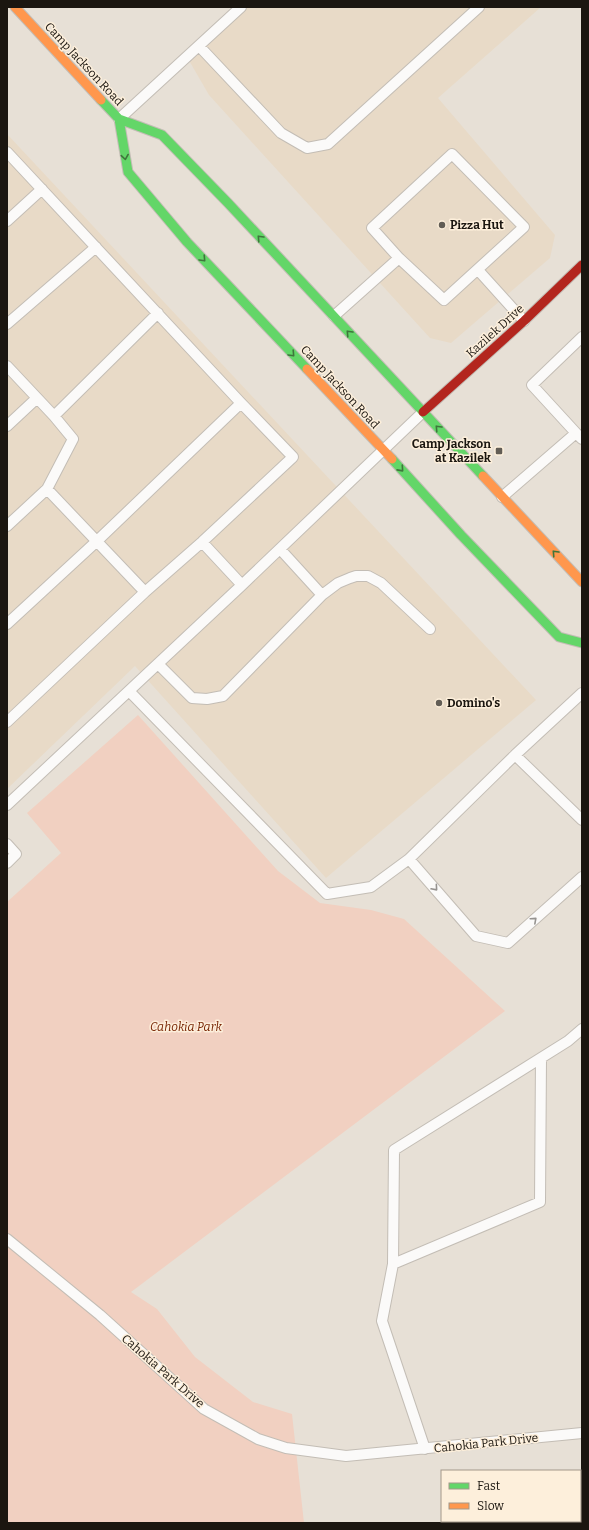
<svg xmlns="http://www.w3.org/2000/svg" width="589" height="1530" viewBox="0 0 589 1530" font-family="Bitter,serif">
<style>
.built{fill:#e8dac7}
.green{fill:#f1d0c1}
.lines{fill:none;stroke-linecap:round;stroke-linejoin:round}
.lane-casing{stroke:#c3bdb5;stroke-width:12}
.fast-casing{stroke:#c3bdb5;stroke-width:11}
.slow-casing{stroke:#c3bdb5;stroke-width:11}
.jam-casing{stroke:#c3bdb5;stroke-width:11}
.lane{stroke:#fbfaf9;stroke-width:10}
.fast{stroke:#63d668;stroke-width:9}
.slow{stroke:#ff974d;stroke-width:9}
.jam{stroke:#b3261e;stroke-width:9}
.oneway{stroke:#3f763c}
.oneway2{stroke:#969390}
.poi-dot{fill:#625d55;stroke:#fdefdb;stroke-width:1.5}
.labels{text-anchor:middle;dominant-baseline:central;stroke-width:3;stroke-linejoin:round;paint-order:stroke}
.street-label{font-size:12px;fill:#1b1610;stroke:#fdefdb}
.poi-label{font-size:12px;font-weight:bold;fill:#1b1610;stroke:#fdefdb;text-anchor:start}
.park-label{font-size:12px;font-style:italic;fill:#792605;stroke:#fdefdb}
</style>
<rect width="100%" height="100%" fill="#e7e0d6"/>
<!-- built -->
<path class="built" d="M243,7H541L438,98L555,235L550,258L451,343L430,338L209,95L187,57Z
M7,134L536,700L326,878L135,666L7,789Z"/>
<!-- green -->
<path class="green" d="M138,715L278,871L320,903L371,910L404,919L505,1011L131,1292L157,1309L195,1357L253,1402L292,1414L304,1523H7V902L61,853L27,813Z"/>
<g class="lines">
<defs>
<path id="lane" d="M199,46L281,133L307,148L328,144L479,7
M119,119L241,7
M7,152L241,403L293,457L202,542L145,592L7,722
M7,221L42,189
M478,270L524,321
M334,316L399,258L372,228L452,154L524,227L444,300L399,258
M7,324L96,247
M7,366L54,416L158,313
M54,416L73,439L47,489L145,592
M7,426L37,398
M576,433L532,385L582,337
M502,497L576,433L582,439
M7,526L47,489
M202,542L242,585
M322,595L338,583L350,578L356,576H368L381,583L430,629
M7,624L97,541L241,403
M158,664L192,698L207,699L223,696L322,595L280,549
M129,691L327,894L371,887L409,859L515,755L582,693
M515,755L582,820
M7,805L242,585L423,412
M7,844L16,854L7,863
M409,859L476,936L508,943L582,877
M7,1239L100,1315L204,1409L258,1439L286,1448L346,1456L582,1433
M393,1264L540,1202L541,1058
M425,1449L382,1321L393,1264L394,1150L568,1041L582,1029"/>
<path id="fast" d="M101,100L119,119L162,135L228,203L483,476
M119,119L128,172L187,242L307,369
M392,459L461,535L559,637L582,643"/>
<path id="slow" d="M15,7L101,100
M307,369L392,459
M483,476L582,582"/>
<path id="jam" d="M423,412L524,321L582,265"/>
</defs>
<!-- lane casing -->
<use href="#lane" class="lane-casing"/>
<!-- fast casing -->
<use href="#fast" class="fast-casing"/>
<!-- slow casing -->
<use href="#slow" class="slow-casing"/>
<!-- jam casing -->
<use href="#jam" class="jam-casing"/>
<!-- lane -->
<use href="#lane" class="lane"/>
<!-- fast -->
<use href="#fast" class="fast"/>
<!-- slow -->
<use href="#slow" class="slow"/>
<!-- jam -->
<use href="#jam" class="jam"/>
</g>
<!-- one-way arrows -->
<defs><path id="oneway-chevron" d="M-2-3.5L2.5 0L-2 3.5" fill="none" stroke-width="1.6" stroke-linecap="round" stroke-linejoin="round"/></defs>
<g class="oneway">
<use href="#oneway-chevron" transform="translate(125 157) rotate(81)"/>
<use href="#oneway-chevron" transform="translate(260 238) rotate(-133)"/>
<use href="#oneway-chevron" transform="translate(203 259) rotate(47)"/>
<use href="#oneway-chevron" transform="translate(349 333) rotate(-133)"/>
<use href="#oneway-chevron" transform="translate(292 354) rotate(47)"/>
<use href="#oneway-chevron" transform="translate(438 428) rotate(-133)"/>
<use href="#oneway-chevron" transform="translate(401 469) rotate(48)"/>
<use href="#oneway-chevron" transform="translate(555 553) rotate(-133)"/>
</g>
<g class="oneway2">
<use href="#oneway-chevron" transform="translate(435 888) rotate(49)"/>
<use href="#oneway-chevron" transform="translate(534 920) rotate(-42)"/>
</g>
<!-- markers -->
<g class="poi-dot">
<circle cx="442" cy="225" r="4"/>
<rect x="495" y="447" width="8" height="8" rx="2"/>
<circle cx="439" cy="703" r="4"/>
</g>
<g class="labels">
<!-- street labels -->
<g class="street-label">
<text transform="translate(84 64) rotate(47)">Camp Jackson Road</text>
<text transform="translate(495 331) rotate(-42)">Kazilek Drive</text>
<text transform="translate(340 387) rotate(47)">Camp Jackson Road</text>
<text transform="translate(163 1371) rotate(41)">Cahokia Park Drive</text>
<text transform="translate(486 1443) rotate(-6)">Cahokia Park Drive</text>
</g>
<!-- poi labels -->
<g class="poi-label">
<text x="450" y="225">Pizza Hut</text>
<text x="491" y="444" text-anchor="end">Camp Jackson<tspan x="491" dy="14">at Kazilek</tspan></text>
<text x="447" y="703">Domino's</text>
</g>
<!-- park labels -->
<g class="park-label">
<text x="186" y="1027">Cahokia Park</text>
</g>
</g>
<!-- border -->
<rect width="589" height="1530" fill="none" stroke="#1b1610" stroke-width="16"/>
<!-- legend -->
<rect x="441" y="1470" width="140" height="52" fill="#fdefdb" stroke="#a3988a"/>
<rect x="449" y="1483" width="20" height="6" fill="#63d668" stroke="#a3988a"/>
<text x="477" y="1490" font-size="12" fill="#1b1610">Fast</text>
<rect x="449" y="1503" width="20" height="6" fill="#ff974d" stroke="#a3988a"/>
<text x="477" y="1510" font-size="12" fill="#1b1610">Slow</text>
</svg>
